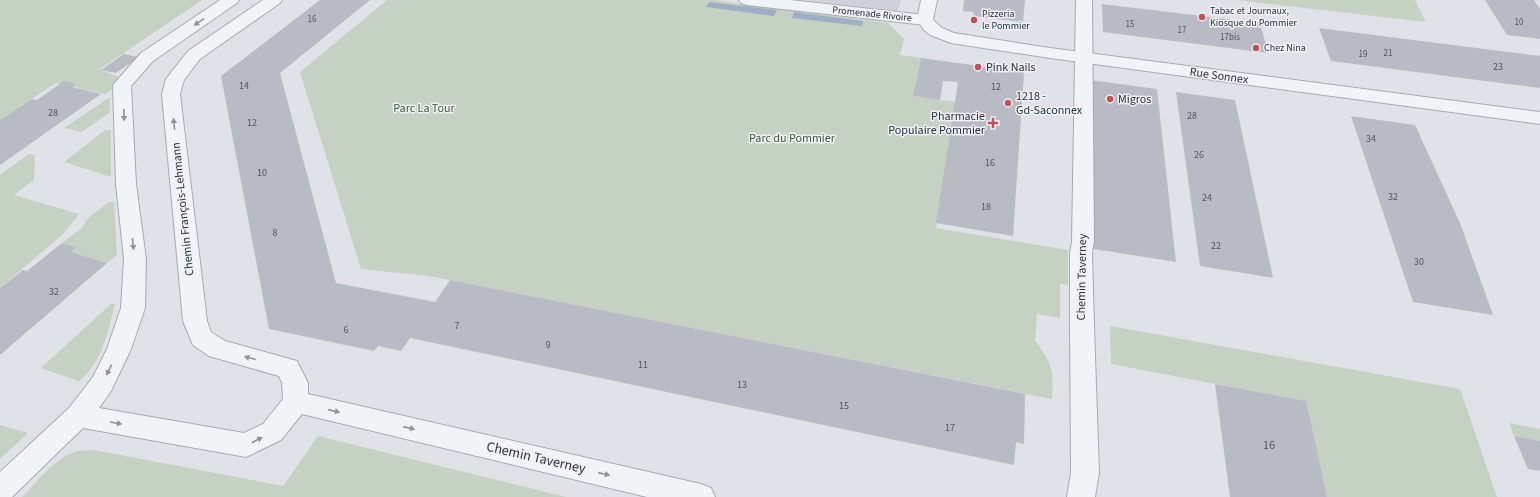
<svg xmlns="http://www.w3.org/2000/svg" width="1540" height="497" viewBox="0 0 1540 497" font-family="'Source Sans 3',sans-serif">
<style>
.built{fill:#ced1d9}
.green{fill:#c5d1c2}
.water{fill:#9eaec4}
.building{fill:#b8bbc4}
.lines{fill:none;stroke-linecap:round;stroke-linejoin:round}
.pedestrian-casing{stroke:#a6a9b2;stroke-width:2}
.minor-casing{stroke:#a6a9b2;stroke-width:2}
.pedestrian{fill:#f2f3f6;fill-rule:evenodd}
.minor{fill:#f2f3f6;fill-rule:evenodd}
.oneway{fill:#8e929a}
.poi-dot{fill:#c15058;stroke:#eff1f5;stroke-width:1.5}
.labels{text-anchor:middle;dominant-baseline:central;stroke-width:3;stroke-linejoin:round;paint-order:stroke}
.far-number-label{font-size:9px;fill:#4e5360}
.far-poi-label{font-size:10px;fill:#2a303e;stroke:#eff1f5;text-anchor:start}
.far-street-label{font-size:10px;fill:#2a303e;stroke:#eff1f5}
.number-label{font-size:10px;fill:#4e5360}
.poi-label{font-size:12px;fill:#2a303e;stroke:#eff1f5;text-anchor:start}
.street-label{font-size:12px;fill:#2a303e;stroke:#eff1f5}
.park-label{font-size:12px;fill:#3c5839;stroke:#eff1f5}
.near-number-label{font-size:12px;fill:#4e5360}
.near-street-label{font-size:14px;fill:#2a303e;stroke:#eff1f5}
</style>
<rect width="100%" height="100%" fill="#e0e2e8"/>
<!-- built -->
<path class="built" d="M802,0H901L898,11Z"/>
<!-- green -->
<path class="green" d="M0,0H202L100,69L118,77L113,89L105,94L56,83L0,120Z
M387,0H713L888,23L904,39L900,55L921,58L913,96L955,102L936,228L1068,250V285L1060,284V318L1037,314L1035,340C1052,364 1054,369 1052,399L429,276L361,269L300,72Z
M1236,0H1415L1426,22Z
M110,97V112L82,132L64,128Z
M105,130H111V177L64,162Z
M29,154L35,155L34,180L14,195L79,214L63,234L0,288V175Z
M109,202H114L117,255L107,263L71,252L76,247L62,243L82,228L88,218Z
M112,303L115,304C108,332 102,363 79,381L41,368Z
M1110,326L1460,389L1497,497H1327L1305,401L1111,364Z
M1509,423L1540,429V441L1514,436Z
M0,425L28,433L0,459Z
M318,436L566,497H22C38,481 55,457 78,451C83,450 89,451 94,450L283,486Z"/>
<!-- water -->
<path class="water" d="M709,2L777,10L774,16L706,7Z
M794,12L863,21L862,26L792,18Z"/>
<!-- building -->
<path class="building" d="M320,0H370L280,73L336,283L435,302L450,280L1025,394L1024,444L1016,442L1014,465L410,338L401,351L378,346L374,351L269,329L221,76Z
M964,0H1025L1023,22L973,16L974,12L963,11Z
M1485,0H1534L1540,9V39L1507,35Z
M1102,4L1260,23L1268,53L1103,32Z
M1319,28L1540,56V88L1331,61Z
M124,54L139,57L116,73L101,70Z
M921,58L1024,72L1013,236L936,223L958,82L943,81L940,100L913,96Z
M1090,80L1157,89L1176,262L1094,249Z
M64,81L76,84L72,87L101,94L0,165V120L32,99L37,100Z
M1176,92L1235,100L1273,278L1200,266Z
M1351,116L1415,125L1460,223L1493,315L1413,302Z
M62,243L76,247L71,252L107,263L0,355V288L23,270L27,271Z
M1215,384L1306,401L1327,497H1230Z
M1514,436L1540,441V471L1528,469Z"/>
<g class="lines">
<defs>
<path id="pedestrian" d="M739,0H790L925,15L931,16L933,20L931,24L925,25L747,5L741,3Z
M1076,0H1092L1094,242L1092,253L1094,326L1090,333L1082,335L1074,333L1070,326V253L1072,242Z"/>
<path id="minor" d="M220,0H239L237,3L153,61L131,86L136,184L146,259L145,308L131,349L111,391L99,408L244,433L263,424L283,399L282,383L279,376L209,356L193,345L183,321L162,94L166,79L188,51L263,0H282L280,3L200,59L184,80L180,94L207,321L211,332L225,341L297,361L308,383V394L701,484L711,488L715,497H647L302,414L281,440L246,457L83,428L12,497H0V472L69,408L93,377L107,349L121,308L124,259L116,184L113,85L141,53Z
M921,0H937L933,20L942,28L954,33L1050,48L1540,112V124L1050,58L951,43L930,35L924,30L917,20Z
M1082,317L1090,319L1094,326L1099,473L1095,497H1067L1071,473L1070,326L1074,319Z"/>
</defs>
<!-- pedestrian casing -->
<use href="#pedestrian" class="pedestrian-casing"/>
<!-- minor casing -->
<use href="#minor" class="minor-casing"/>
<!-- pedestrian -->
<use href="#pedestrian" class="pedestrian"/>
<!-- minor -->
<use href="#minor" class="minor"/>
</g>
<!-- one-way arrows -->
<defs><path id="oneway-solid" d="M-6-.8H1V-3.2L6.5 0L1 3.2V.8H-6Z"/></defs>
<g class="oneway">
<use href="#oneway-solid" transform="translate(199 22) rotate(146)"/>
<use href="#oneway-solid" transform="translate(124 115) rotate(88)"/>
<use href="#oneway-solid" transform="translate(174 124) rotate(-96)"/>
<use href="#oneway-solid" transform="translate(133 244) rotate(84)"/>
<use href="#oneway-solid" transform="translate(250 358) rotate(-165)"/>
<use href="#oneway-solid" transform="translate(109 370) rotate(116)"/>
<use href="#oneway-solid" transform="translate(334 411) rotate(13)"/>
<use href="#oneway-solid" transform="translate(116 423) rotate(10)"/>
<use href="#oneway-solid" transform="translate(409 428) rotate(13)"/>
<use href="#oneway-solid" transform="translate(257 440) rotate(-27)"/>
<use href="#oneway-solid" transform="translate(604 474) rotate(13)"/>
</g>
<!-- markers -->
<g class="poi-dot">
<circle cx="1202" cy="17" r="4"/>
<circle cx="974" cy="20" r="4"/>
<circle cx="1256" cy="48" r="4"/>
<circle cx="978" cy="67" r="4"/>
<circle cx="1110" cy="99" r="4"/>
<circle cx="1008" cy="103" r="4"/>
<path d="M991 117h4v4h4v4h-4v4h-4v-4h-4v-4h4z"/>
</g>
<g class="labels">
<!-- far-number labels -->
<g class="far-number-label">
<text x="312" y="19">16</text>
<text x="1519" y="22">10</text>
<text x="1130" y="24">15</text>
<text x="1182" y="30">17</text>
<text x="1230" y="37">17bis</text>
<text x="1388" y="53">21</text>
<text x="1363" y="54">19</text>
</g>
<!-- far-poi labels -->
<g class="far-poi-label">
<text x="1210" y="11">Tabac et Journaux,<tspan x="1210" dy="12">Kiosque du Pommier</tspan></text>
<text x="982" y="14">Pizzeria<tspan x="982" dy="12">le Pommier</tspan></text>
<text x="1264" y="48">Chez Nina</text>
</g>
<!-- far-street labels -->
<g class="far-street-label">
<text transform="translate(872 14) rotate(6)">Promenade Rivoire</text>
</g>
<!-- number labels -->
<g class="number-label">
<text x="1498" y="67">23</text>
<text x="244" y="86">14</text>
<text x="996" y="87">12</text>
<text x="53" y="113">28</text>
<text x="1192" y="116">28</text>
<text x="252" y="123">12</text>
<text x="1371" y="139">34</text>
<text x="1199" y="155">26</text>
<text x="990" y="163">16</text>
<text x="262" y="173">10</text>
<text x="1393" y="197">32</text>
<text x="1207" y="198">24</text>
<text x="986" y="207">18</text>
<text x="275" y="233">8</text>
<text x="1216" y="246">22</text>
<text x="1419" y="262">30</text>
<text x="54" y="292">32</text>
<text x="457" y="326">7</text>
<text x="346" y="330">6</text>
<text x="548" y="345">9</text>
<text x="643" y="365">11</text>
<text x="742" y="385">13</text>
<text x="844" y="406">15</text>
<text x="950" y="428">17</text>
</g>
<!-- poi labels -->
<g class="poi-label">
<text x="986" y="67">Pink Nails</text>
<text x="1016" y="96">1218 -<tspan x="1016" dy="14">Gd-Saconnex</tspan></text>
<text x="1118" y="99">Migros</text>
<text x="985" y="116" text-anchor="end">Pharmacie<tspan x="985" dy="14">Populaire Pommier</tspan></text>
</g>
<!-- street labels -->
<g class="street-label">
<text transform="translate(1219 76) rotate(8)">Rue Sonnex</text>
<text transform="translate(183 209) rotate(-96)">Chemin François-Lehmann</text>
<text transform="translate(1082 277) rotate(-89)">Chemin Taverney</text>
</g>
<!-- park labels -->
<g class="park-label">
<text x="424" y="108">Parc La Tour</text>
<text x="792" y="138">Parc du Pommier</text>
</g>
<!-- near-number labels -->
<g class="near-number-label">
<text x="1269" y="445">16</text>
</g>
<!-- near-street labels -->
<g class="near-street-label">
<text transform="translate(536 458) rotate(13)">Chemin Taverney</text>
</g>
</g>
</svg>
